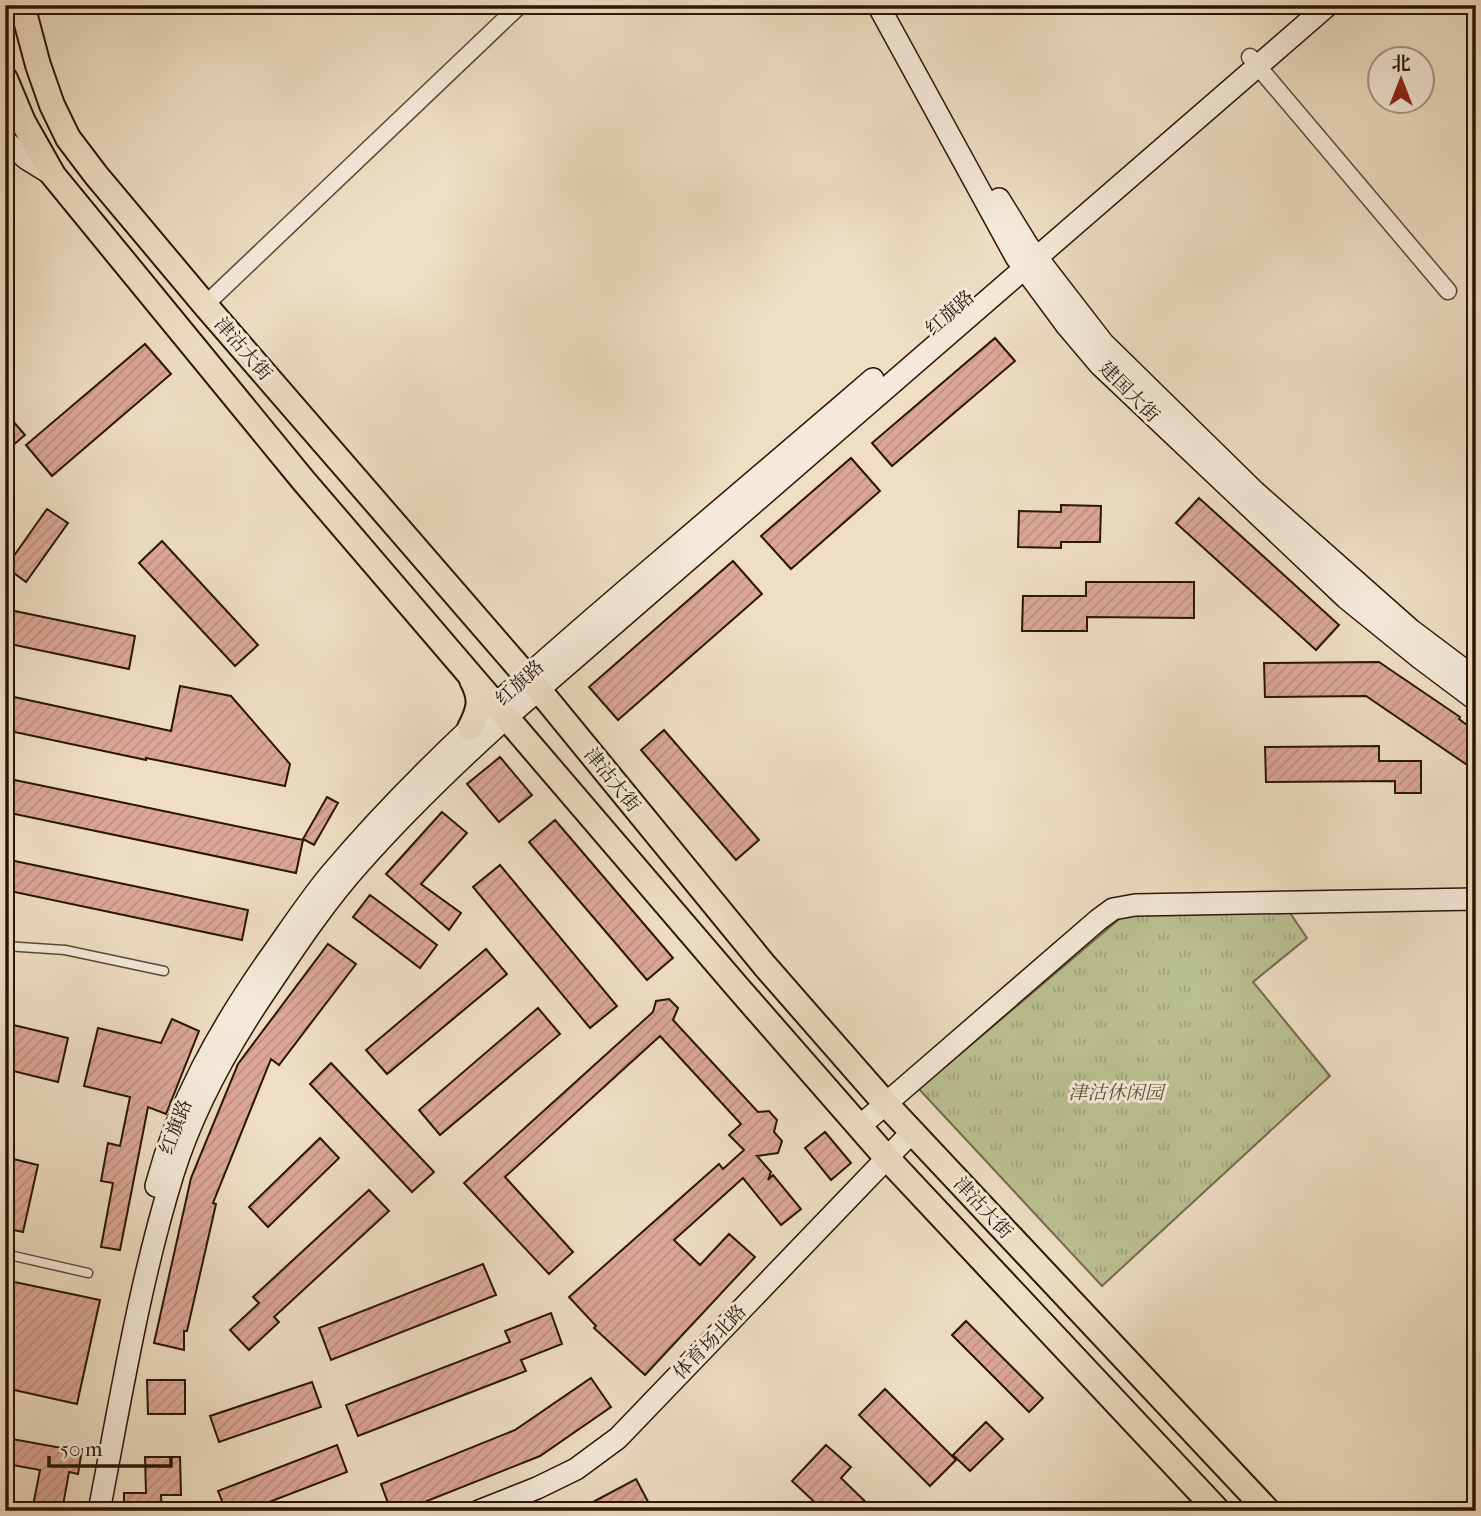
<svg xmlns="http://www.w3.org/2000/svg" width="1481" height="1516" viewBox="0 0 1481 1516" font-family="'IM FELL French Canon','Noto Serif SC',serif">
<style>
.park{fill:url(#park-tufts);stroke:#726b4c;stroke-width:2}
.building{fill:url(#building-hatch);stroke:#2a1506;stroke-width:2}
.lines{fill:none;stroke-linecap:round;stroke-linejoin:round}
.lane-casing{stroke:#5b4736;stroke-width:11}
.street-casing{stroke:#5b4736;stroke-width:19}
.secondary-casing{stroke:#2a1506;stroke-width:24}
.primary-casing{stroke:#2a1506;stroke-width:28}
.lane{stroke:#f5ead9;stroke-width:8}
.street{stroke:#f5ead9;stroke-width:16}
.secondary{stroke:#f5ead9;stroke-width:21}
.primary{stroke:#efdec4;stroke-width:24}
.labels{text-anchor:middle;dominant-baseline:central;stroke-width:6;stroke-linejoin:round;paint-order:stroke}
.street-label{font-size:19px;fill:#2a1506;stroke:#f5ead9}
.park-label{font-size:19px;font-style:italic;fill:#5d5137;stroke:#f5ead9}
</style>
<defs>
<pattern id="park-tufts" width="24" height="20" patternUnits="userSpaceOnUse" patternTransform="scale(1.75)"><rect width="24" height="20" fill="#bbc193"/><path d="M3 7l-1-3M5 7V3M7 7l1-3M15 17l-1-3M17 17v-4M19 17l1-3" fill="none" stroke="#a1a57d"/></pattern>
<pattern id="building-hatch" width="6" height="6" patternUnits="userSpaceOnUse" patternTransform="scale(1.75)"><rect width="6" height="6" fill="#dca798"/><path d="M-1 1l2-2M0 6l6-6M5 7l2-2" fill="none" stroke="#bd8f82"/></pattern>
</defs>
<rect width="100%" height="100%" fill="#efdec4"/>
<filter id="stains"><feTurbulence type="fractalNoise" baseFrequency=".00286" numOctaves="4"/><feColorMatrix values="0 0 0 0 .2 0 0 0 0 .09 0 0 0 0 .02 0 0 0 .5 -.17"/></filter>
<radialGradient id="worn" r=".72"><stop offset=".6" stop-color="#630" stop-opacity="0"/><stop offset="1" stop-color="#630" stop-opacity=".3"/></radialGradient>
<!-- park -->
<path class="park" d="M1288,910L1307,938L1253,982L1330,1076L1102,1286L919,1089L1124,915Z"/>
<!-- building -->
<path class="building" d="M995,338L1015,361L892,466L872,443Z
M145,344L171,374L52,476L26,445Z
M5,412L25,435L5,452Z
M851,458L880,491L791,569L761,536Z
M1199,498L1339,625L1316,650L1176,523Z
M1061,505L1101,506L1100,542H1061V548L1018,547L1019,511L1061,512Z
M47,509L68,523L26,582L6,567Z
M162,541L258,645L235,666L139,563Z
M733,561L762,594L618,720L589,687Z
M1086,582H1194V618L1087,617V631H1022L1023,596H1086Z
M5,609L135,636L129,669L5,643Z
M1379,662L1460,717L1459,719L1476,732V771L1366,696L1265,697L1264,663Z
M180,686L231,696L290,764L285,786L146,758V760L5,730V695L171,731Z
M664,730L759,840L736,860L641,750Z
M1379,746V761H1421V793H1395V781L1266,782L1265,747Z
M500,757L532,795L499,822L467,784Z
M5,778L303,840L296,873L5,812Z
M327,797L338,803L314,845L303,839Z
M442,812L467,833L421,884L461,913L449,930L386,874Z
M555,820L673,958L647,980L529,842Z
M5,859L248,910L242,940L5,890Z
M500,865L617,1006L590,1028L473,887Z
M370,895L437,945L420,968L353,917Z
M328,944L356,964L279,1065L271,1059L213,1203L216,1204L187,1331H184V1350L154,1343L191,1178L238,1064Z
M486,949L507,974L387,1074L366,1050Z
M669,999L678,1008L673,1020L758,1112L769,1111L777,1120L774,1132L782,1141L778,1153L757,1156L771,1172L768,1180L773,1175L801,1209L781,1225L743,1178L674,1240L700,1265L729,1234L755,1257L645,1375L594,1328L596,1326L569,1297L719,1164L723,1169L744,1150L729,1135L741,1124L660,1036L505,1177L573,1252L549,1274L464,1183L653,1012L656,1001Z
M538,1008L560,1034L440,1135L419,1110Z
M172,1019L199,1031L166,1114L148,1107L120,1250L101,1247L113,1183L101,1181L108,1143L120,1146L130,1097L84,1086L98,1028L161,1043Z
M5,1023L68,1038L58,1082L5,1069Z
M331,1063L434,1172L412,1192L310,1084Z
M825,1132L851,1163L831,1180L805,1148Z
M320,1138L339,1158L268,1227L249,1207Z
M5,1157L38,1165L23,1232L5,1228Z
M369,1190L389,1211L274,1317L279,1322L249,1350L230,1330L259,1303L253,1297Z
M483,1264L496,1295L331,1360L319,1328Z
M5,1280L100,1300L77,1404L5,1388Z
M551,1313L562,1344L521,1360L526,1371L358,1436L346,1405L510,1342L505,1331Z
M966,1321L1043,1398L1029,1412L952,1335Z
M591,1378L611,1407L540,1456L402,1511H391L381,1484L515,1430Z
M147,1380H185V1414H148Z
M312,1382L321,1407L219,1442L210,1416Z
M885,1389L956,1460L930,1486L859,1415Z
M986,1422L1003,1439L970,1471L953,1455Z
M12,1439L67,1449L68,1447L82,1449L78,1474L69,1472L62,1511H32L40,1470L7,1464Z
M337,1445L347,1472L246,1511H226L218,1491Z
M826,1445L851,1467L841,1478L875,1511H824L792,1481Z
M145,1457H180L181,1495H161L162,1511H124V1493H146Z
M636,1479L653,1511H576Z"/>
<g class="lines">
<defs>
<path id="lane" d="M5,946L65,950L164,971
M5,1254L88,1273"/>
<path id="street" d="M1250,57L1448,291
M205,305L520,5"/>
<path id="secondary" d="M878,5L1016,257L1067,326L1100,365L1346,598L1420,658L1476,700
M5,141L27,159L53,175
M999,199L1028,246L1103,343L1254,491L1411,630L1476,679
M860,1126L1098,920L1113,909L1135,905L1476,899
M156,1186C178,1103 219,1030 268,960C288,932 307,903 329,876C418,770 521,680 626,590C708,520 791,450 873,379
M99,1511C121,1398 139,1284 173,1174C193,1110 226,1050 263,995C294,949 324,903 360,863C406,811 456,763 507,717L1328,5
M479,1511L537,1488L576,1469L618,1438L912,1132"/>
<path id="primary" d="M22,5L38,65L52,105L68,138L96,175L205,305L548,701L765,966L885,1103L1268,1511
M5,79L23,122L53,175L303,480L739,989L886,1157L1218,1511
M470,728C480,709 482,699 472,680"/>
</defs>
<!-- lane casing -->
<use href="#lane" class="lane-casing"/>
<!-- street casing -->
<use href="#street" class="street-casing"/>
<!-- secondary casing -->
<use href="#secondary" class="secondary-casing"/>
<!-- primary casing -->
<use href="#primary" class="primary-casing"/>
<!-- lane -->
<use href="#lane" class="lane"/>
<!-- street -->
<use href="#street" class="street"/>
<!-- secondary -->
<use href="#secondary" class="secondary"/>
<!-- primary -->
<use href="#primary" class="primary"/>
</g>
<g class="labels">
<!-- street labels -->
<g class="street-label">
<text transform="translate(950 313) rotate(-41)">红旗路</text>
<text transform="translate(243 349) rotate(49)">津沽大街</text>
<text transform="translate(1129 392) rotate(45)">建国大街</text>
<text transform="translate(520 683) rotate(-42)">红旗路</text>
<text transform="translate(612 780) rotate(51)">津沽大街</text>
<text transform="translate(176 1127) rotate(-69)">红旗路</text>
<text transform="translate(983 1208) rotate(47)">津沽大街</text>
<text transform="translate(710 1342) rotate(-46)">体育场北路</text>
</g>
<!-- park labels -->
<g class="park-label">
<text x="1116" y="1093">津沽休闲园</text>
</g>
</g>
<!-- margin -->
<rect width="1481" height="1516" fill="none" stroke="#efdec4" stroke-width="28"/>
<rect x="7" y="7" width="1467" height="1502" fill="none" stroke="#2a1506" stroke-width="3.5"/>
<rect x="14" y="14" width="1453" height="1488" fill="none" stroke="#2a1506" stroke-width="2"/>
<!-- north arrow -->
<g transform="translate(1401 80)"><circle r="33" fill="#f5ead9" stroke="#a49585" stroke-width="2"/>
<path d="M0-5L12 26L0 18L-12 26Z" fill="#8f2418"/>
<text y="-10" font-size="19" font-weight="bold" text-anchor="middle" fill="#2a1506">北</text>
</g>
<!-- scale -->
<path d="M49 1456v10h122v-10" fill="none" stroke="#2a1506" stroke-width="3.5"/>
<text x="60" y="1456" font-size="21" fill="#2a1506" stroke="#f5ead9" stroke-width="5" paint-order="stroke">50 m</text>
<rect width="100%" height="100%" filter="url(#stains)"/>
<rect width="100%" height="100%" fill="url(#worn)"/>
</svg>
